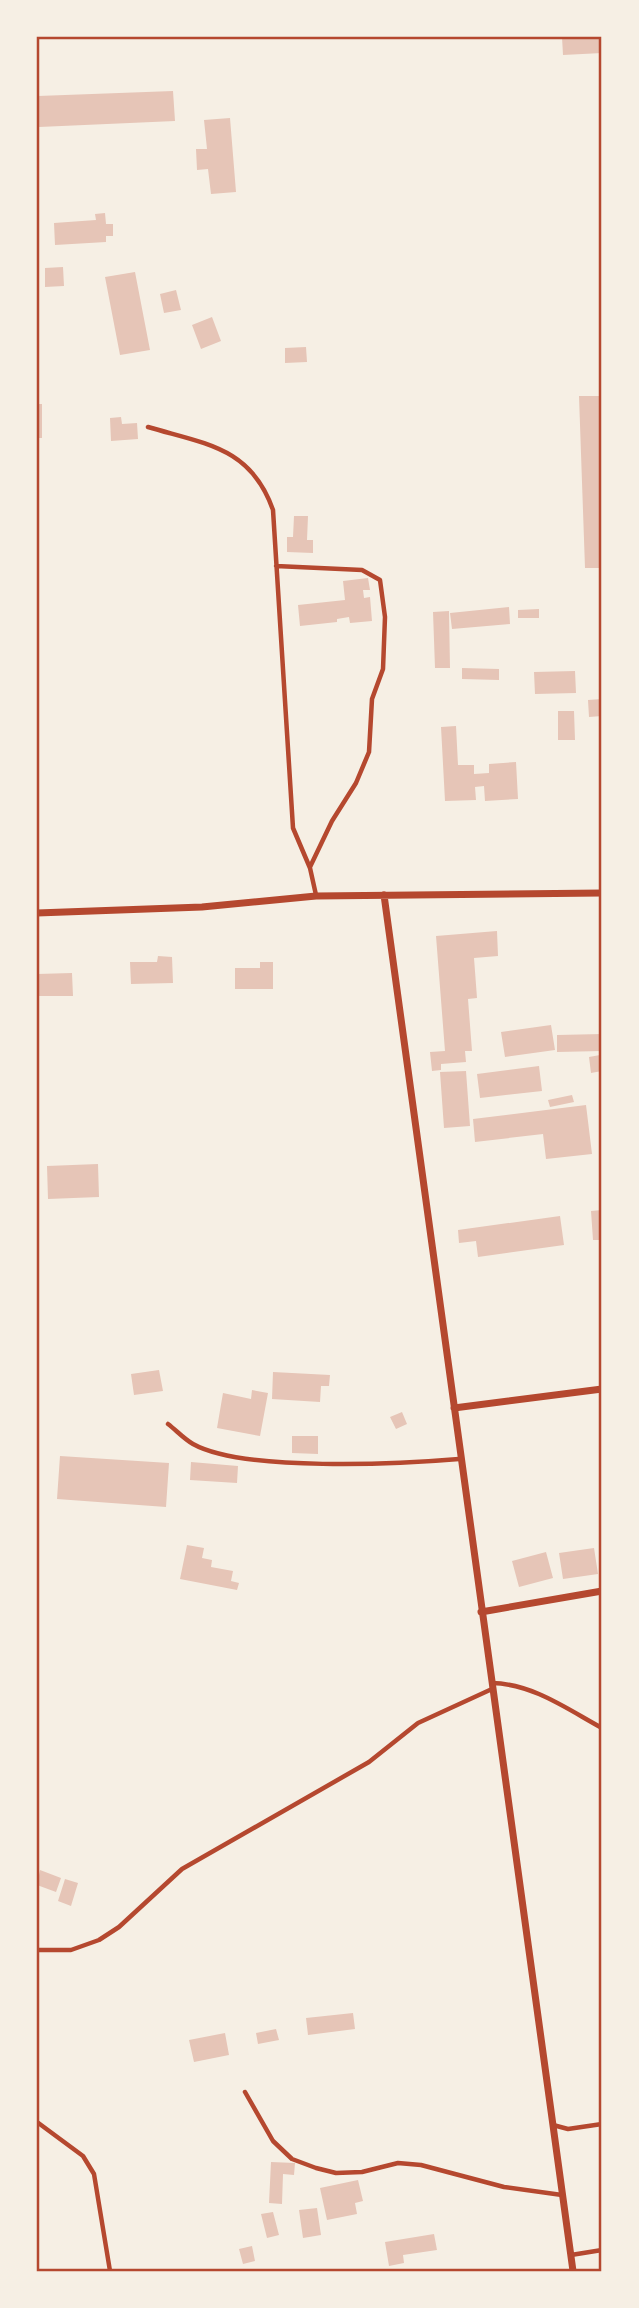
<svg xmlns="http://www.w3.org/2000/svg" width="639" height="2308" viewBox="0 0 639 2308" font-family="Barlow,sans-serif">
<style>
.building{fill:#e6c5b7}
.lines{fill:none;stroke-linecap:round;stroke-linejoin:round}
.service{stroke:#b5482f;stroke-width:4.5}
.minor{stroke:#b5482f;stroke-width:7}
.neatline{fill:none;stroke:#b5482f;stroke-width:2.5}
</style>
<rect width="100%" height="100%" fill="#f6efe4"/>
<!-- building -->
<path class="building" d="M562,37H602V53L563,55Z
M173,91L175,121L39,127L38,96Z
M230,118L236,192L211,194L208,169L197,170L196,149H207L204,120Z
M105,213L106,224H113V236H106V242L55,245L54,223L96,220L95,214Z
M63,267L64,286L45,287V268Z
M135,272L150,350L120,355L105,277Z
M176,290L181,310L164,313L160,294Z
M212,317L221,341L201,349L192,325Z
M306,347L307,362L285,363V348Z
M579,396H602V568H585Z
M37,404H42V438H37Z
M121,417L122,424L137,423L138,439L111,441L110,418Z
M294,516H308L307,540H313V553L287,552V537H293Z
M368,578L370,590H363L364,598L370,597L372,621L350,623L349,617L337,619V622L300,626L298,605L345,600L343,581Z
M509,607L510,624L452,629L450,613Z
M539,609V618H518V610Z
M449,611L450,668H435L433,612Z
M462,668L499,669V680L462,679Z
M575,671L576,693L535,694L534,672Z
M602,699V716L589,717L588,700Z
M558,711H574L575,740H558Z
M456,726L458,765H474V774L489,773V764L516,762L518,799L485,801L484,786L475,787L476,800L445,801L441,727Z
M497,931L498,956L474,958L477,998L468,999L472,1051H465L466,1062L441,1064V1070L432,1071L430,1052L445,1051L436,936Z
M158,956L172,957L173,983L131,984L130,962H157Z
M260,962H273V989H235V968H260Z
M72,973L73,996H37V974Z
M551,1025L555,1050L505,1057L501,1032Z
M602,1034V1051L557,1052V1035Z
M600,1055L602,1071L591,1073L589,1057Z
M539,1066L542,1091L480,1098L477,1074Z
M466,1071L470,1126L444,1128L440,1072Z
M572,1095L574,1102L550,1107L548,1100Z
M586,1105L592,1154L546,1159L543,1134L475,1142L473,1119Z
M98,1164L99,1197L48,1199L47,1166Z
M602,1210V1240H593L591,1211Z
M560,1216L564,1245L478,1257L476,1241L459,1243L458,1230Z
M159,1370L163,1391L134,1395L131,1374Z
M273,1372L330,1375L329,1386H321L320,1402L272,1399Z
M252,1390L268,1393L260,1436L217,1428L223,1393L251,1399Z
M402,1412L407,1424L396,1429L390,1417Z
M292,1436H318V1454L292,1453Z
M60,1456L169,1463L166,1507L57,1499Z
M191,1462L238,1466L237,1483L190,1480Z
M187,1545L204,1548L202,1558L212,1560L211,1567L233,1571L231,1581L239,1583L237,1590L180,1579Z
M594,1548L598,1574L563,1579L559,1553Z
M546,1552L553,1578L519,1587L512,1561Z
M40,1870L61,1878L56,1892L37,1885Z
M65,1879L78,1883L71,1906L58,1901Z
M353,2013L355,2029L308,2035L306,2018Z
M276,2029L279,2040L258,2044L256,2033Z
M225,2033L229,2055L194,2062L189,2040Z
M271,2162L295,2163L294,2175L283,2174L282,2204L269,2203Z
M358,2180L363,2201L355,2203L357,2214L327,2220L320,2188Z
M317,2208L321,2235L303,2238L299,2210Z
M273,2212L279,2235L267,2238L261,2214Z
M434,2234L437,2250L403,2255L404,2263L389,2266L385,2242Z
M252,2246L255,2261L243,2264L239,2249Z"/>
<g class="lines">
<!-- service -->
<path class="service" d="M148,427C205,444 251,447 273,510L293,828L310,868L316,895
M276,566L362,570L380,580L385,617L383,669L372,699L369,752L356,783L332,821L310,867
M168,1424C176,1430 184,1439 193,1444C243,1472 400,1464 459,1459
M492,1683C533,1684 567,1709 602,1728
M37,1950H71L99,1940L119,1927L182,1869L369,1762L418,1723L492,1689
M245,2092L273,2141L292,2159L316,2168L336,2173L362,2172L398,2163L421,2165L504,2187L562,2195
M37,2122L83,2156L94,2174L110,2271
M553,2125L568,2129L602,2124
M571,2255L602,2250"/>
<!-- minor -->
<path class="minor" d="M384,895L573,2271
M37,913L202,907L316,896L602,893
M454,1408L602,1389
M481,1612L602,1591"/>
</g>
<!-- border -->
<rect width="639" height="2308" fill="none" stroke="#f6efe4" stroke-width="77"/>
<rect x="38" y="38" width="562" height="2232" class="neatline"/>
</svg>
